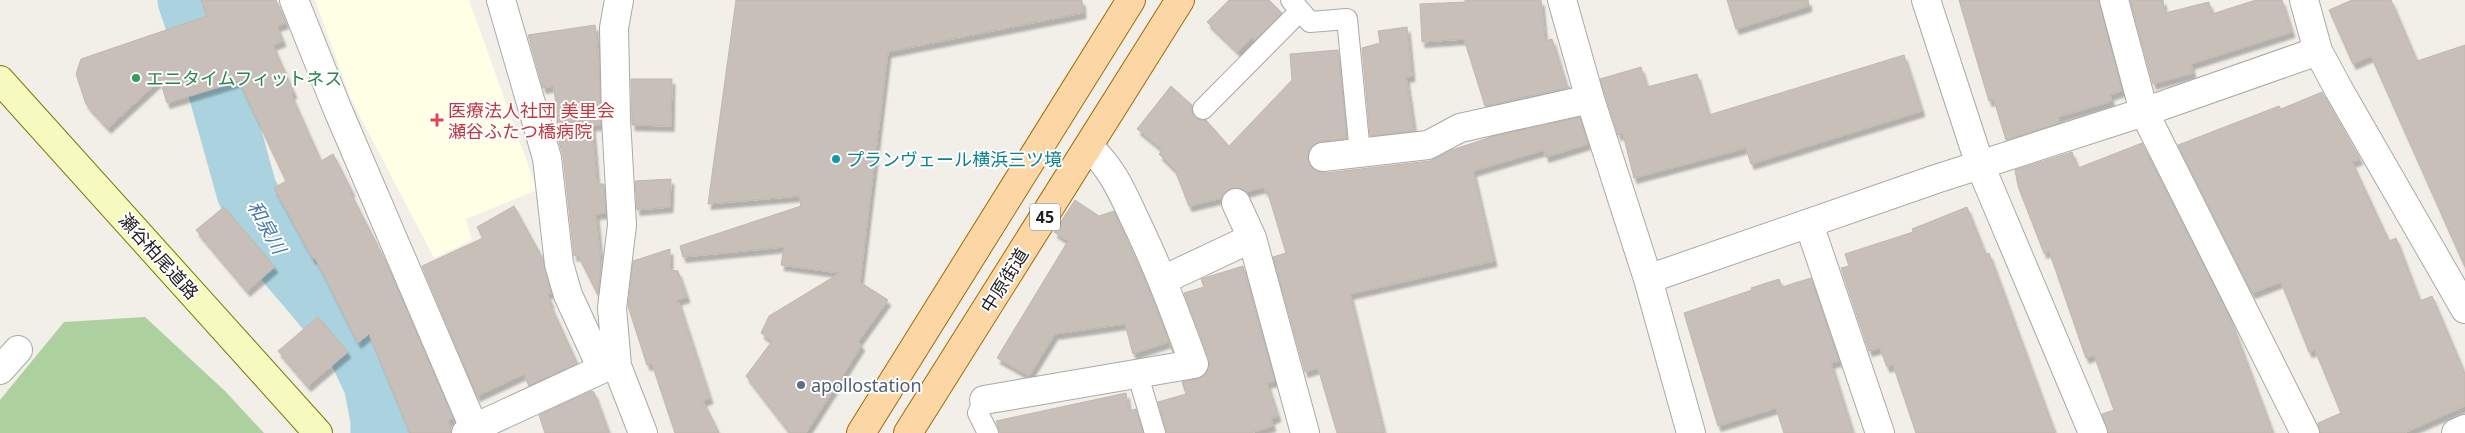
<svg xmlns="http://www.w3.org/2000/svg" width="2465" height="433" viewBox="0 0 2465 433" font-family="'Noto Sans','Noto Sans JP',sans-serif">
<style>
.education{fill:#ffffe5}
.forest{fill:#add19e}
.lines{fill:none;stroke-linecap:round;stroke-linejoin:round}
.river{stroke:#aad3df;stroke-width:61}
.building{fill:#c7bfb8;stroke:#c4b6ab;filter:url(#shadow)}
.lane-casing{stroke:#a9a9a9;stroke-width:22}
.street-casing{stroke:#a9a9a9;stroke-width:30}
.secondary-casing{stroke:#707d05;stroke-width:30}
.primary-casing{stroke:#a06b00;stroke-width:30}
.lane{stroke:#fff;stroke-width:20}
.street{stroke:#fff;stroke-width:28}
.secondary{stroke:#f7fabf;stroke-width:28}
.primary{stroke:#fcd6a4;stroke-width:28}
.leisure-dot{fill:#2e9e5b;stroke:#fff;stroke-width:2}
.health-dot{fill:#e0444e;stroke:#fff;stroke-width:2}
.culture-dot{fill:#0f9aa8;stroke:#fff;stroke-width:2}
.service-dot{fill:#5c6f8a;stroke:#fff;stroke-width:2}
.labels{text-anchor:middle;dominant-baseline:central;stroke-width:4;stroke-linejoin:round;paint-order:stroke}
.shield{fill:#fff;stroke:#646464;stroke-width:1}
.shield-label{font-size:16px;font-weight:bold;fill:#222}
.leisure-label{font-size:18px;fill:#27864d;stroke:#fff;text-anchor:start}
.health-label{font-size:18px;fill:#be3a42;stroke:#fff;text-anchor:start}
.culture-label{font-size:18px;fill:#0d838f;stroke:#fff;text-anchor:start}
.street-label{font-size:18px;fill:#222;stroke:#fff}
.service-label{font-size:18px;fill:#4e5e75;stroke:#fff;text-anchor:start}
.water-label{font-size:19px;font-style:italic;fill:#4a7aab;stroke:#fff}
</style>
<defs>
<filter id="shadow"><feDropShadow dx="3" dy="5.5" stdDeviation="1" flood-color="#0004"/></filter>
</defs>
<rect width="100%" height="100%" fill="#f2efe9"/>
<!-- education -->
<path class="education" d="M315,0H469L537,190L466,219L472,240L434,258L351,99Z"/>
<!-- forest -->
<path class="forest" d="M145,317L225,391L264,433H0V400L64,322Z"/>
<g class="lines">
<!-- river -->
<path class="river" d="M188,0L215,78L247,192L287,263L355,343L374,384L381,420V433"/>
</g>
<!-- building -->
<path class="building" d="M201,0H276L286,23L277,26L283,41L273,45L294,93L291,94L321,161L333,154L352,191L350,192L386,262L453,418L448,421L451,429L450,433H410L369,334L358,343L315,258L313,259L274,188L286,181L239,81L167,103L160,80L108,128L86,104L76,74L81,59L207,16Z
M736,0H1082L1083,13L888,52L860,282L888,300L858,342L862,345L806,433H790L746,376L772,341L761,333L769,316L840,273L781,265L784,247L683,257L680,246L801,206L799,196L708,204Z
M1229,0H1269L1282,13L1254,40L1252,38L1238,52L1207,22Z
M1465,0H1541L1545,41L1552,39L1567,88L1570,87L1485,106L1464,39L1422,42L1420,4L1465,2Z
M1727,0H1808L1809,6L1736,29Z
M1959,0H2099L2122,91L2110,95L2112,101L2058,117L2060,123L2006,140L1994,100L1989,101Z
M2130,0H2163L2165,13L2209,2L2212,14L2256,0H2282L2292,32L2191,64L2193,73L2153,84Z
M2352,0H2391L2417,61L2465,45V267L2371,56L2353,64L2329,10Z
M595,25L599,62L601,125H592L597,184H604L606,213L596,214L601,265L598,295L578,255L574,256L563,156L559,142L554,86L543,88L528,35Z
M1407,27L1412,76L1406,77L1414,131L1370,136L1362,48L1380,43L1378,31Z
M1338,50L1347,139L1321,141L1313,145L1309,151L1308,159L1311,167L1317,171L1325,173L1430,161L1452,150L1494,136L1580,117L1588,144L1546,157L1544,150L1473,171L1494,261L1350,294L1384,433H1337L1318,368L1305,372L1273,257L1286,253L1267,190L1265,191L1264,187L1246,192L1238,188L1230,189L1222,198L1189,206L1175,170L1159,154L1163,150L1137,129L1171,86L1192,105L1191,112L1194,117L1200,120H1206L1229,146L1292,80L1290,54Z
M1904,55L1922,111L1751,164L1746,148L1634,178L1623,134L1618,135L1600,79L1641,67L1647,87L1697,74L1709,115Z
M631,79H672L671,126L632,125Z
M2322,92L2360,159L2352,162L2389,241L2396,238L2420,301L2432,296L2465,374V406L2404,433H2320L2318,423L2341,413L2315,350L2309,352L2281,282L2252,293L2178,145L2279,106L2281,109Z
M2142,143L2229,315L2273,433H2108L2102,414L2114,410L2094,355L2086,358L2049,251L2044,253L2018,186L2015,170L2072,152L2078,168Z
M671,179L670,207L637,210L635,181Z
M1075,200L1099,216L1114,211L1147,284L1173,352L1169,342L1133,354L1125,324L1055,334L1029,376L997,358L1068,241L1054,232Z
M514,206L543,259L551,293H547L551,303L550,304L577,363L529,386L524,374L477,396L422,266L483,238L477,227Z
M224,207L275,267L247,291L196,230Z
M1967,207L1986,255L1989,253L2055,433H1916L1893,365L1887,367L1880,348L1869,351L1841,268L1849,266L1845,254L1913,232L1912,229Z
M670,249V270L678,271L687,297L678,300L710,398L703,401L719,433H675L652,364L647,365L628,306L633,261Z
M1243,266L1275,381L1267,383L1278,416L1271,419L1273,426L1250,433H1167L1158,402L1186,394L1182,382L1204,376L1209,367V359L1184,293L1204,287L1201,279L1207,277Z
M1811,278L1839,361L1831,363L1853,433H1784L1776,408L1718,426L1684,313L1752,290L1751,288L1779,279L1782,287Z
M318,317L348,352L308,386L278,351Z
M591,391L594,392L609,433H545L539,415Z
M1126,393L1129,411L1136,409L1143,433H1000L996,421Z"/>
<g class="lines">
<defs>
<path id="lane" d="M1291,0L1310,22L1347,19L1360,153
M1203,109L1300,11
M1137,372L1155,433
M984,400L978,413L988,433"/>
<path id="street" d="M294,0L337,108L474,428L466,433
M619,0L614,28L616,119L622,225L612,308L617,366L643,433
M1562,0L1590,99L1648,279L1691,433
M1926,0L1980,165L2093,433
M2114,0L2144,112L2305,433
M2304,0L2318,51L2339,90L2465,309
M1323,157L1428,145L1460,128L1590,99
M1236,203L1252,238
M1809,224L1880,433
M1648,279L1936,179L2144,112L2318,51
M1163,280L1252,238L1305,433
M0,370L18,350
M984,400L1194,364C1177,318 1160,272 1139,228C1124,197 1115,171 1089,147
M474,428L602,369L568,295L559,264L547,158L501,0
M2456,433L2465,429"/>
<path id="secondary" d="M0,80L318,433"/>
<path id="primary" d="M861,433L1131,0
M908,433L1180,0"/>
</defs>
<!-- lane casing -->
<use href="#lane" class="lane-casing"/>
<!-- street casing -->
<use href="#street" class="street-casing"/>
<!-- secondary casing -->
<use href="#secondary" class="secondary-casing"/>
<!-- primary casing -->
<use href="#primary" class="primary-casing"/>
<!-- lane -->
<use href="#lane" class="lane"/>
<!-- street -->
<use href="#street" class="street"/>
<!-- secondary -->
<use href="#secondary" class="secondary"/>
<!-- primary -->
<use href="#primary" class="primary"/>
</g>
<!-- markers -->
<circle class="leisure-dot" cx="136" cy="78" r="5"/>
<path class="health-dot" d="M434.5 112.5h5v5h5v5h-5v5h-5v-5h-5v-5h5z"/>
<circle class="culture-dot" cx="836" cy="159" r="5"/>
<circle class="service-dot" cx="801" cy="385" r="5"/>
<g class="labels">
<!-- shield labels -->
<rect class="shield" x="1030" y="203.5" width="30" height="27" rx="4"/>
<g class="shield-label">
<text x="1045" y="217">45</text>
</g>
<!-- leisure labels -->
<g class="leisure-label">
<text x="146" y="78">エニタイムフィットネス</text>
</g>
<!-- health labels -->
<g class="health-label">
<text x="448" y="110">医療法人社団 美里会<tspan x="448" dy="21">瀬谷ふたつ橋病院</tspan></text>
</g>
<!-- culture labels -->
<g class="culture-label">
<text x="846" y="159">プランヴェール横浜三ツ境</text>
</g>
<!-- street labels -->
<g class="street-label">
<text transform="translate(159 256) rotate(48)">瀬谷柏尾道路</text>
<text transform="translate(1004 280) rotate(-58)">中原街道</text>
</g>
<!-- service labels -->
<g class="service-label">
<text x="811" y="385">apollostation</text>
</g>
<!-- water labels -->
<g class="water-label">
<text transform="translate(267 227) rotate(61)">和泉川</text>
</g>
</g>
</svg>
